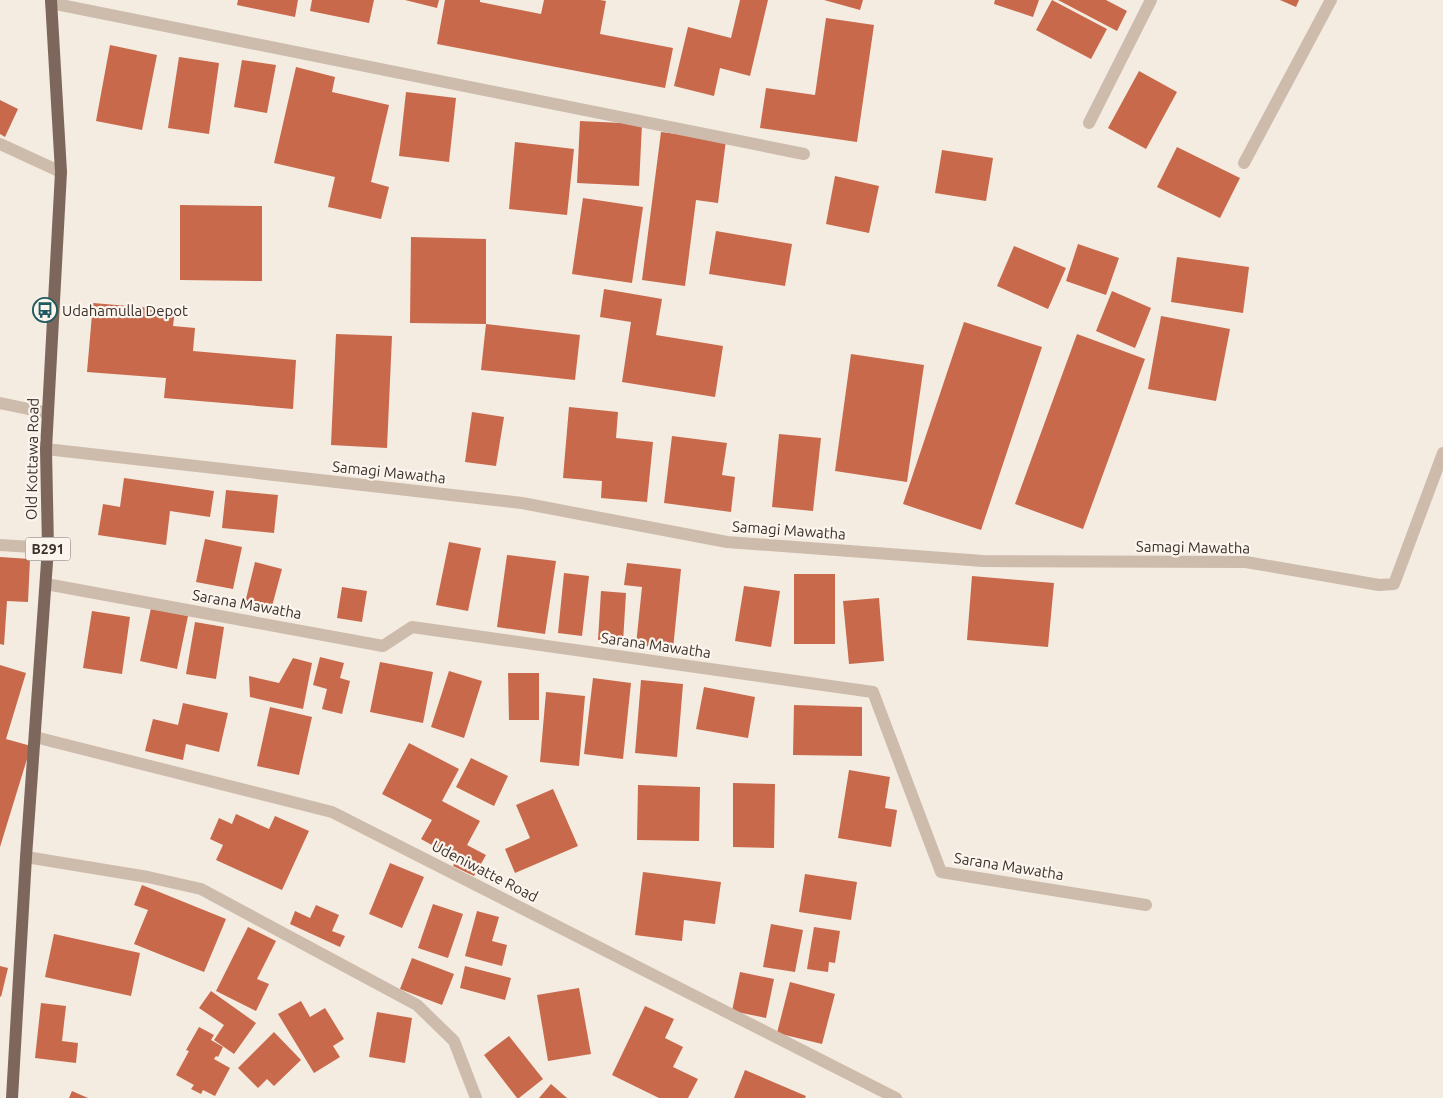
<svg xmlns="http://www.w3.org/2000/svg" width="1443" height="1098" viewBox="0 0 1443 1098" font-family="Ubuntu,sans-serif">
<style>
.building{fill:#c8694b}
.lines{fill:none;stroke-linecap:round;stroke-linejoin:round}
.minor{stroke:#cdbbac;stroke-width:12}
.major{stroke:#7d675c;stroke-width:12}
.labels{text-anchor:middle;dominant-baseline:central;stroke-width:4.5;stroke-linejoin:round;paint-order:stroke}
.shield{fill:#fbf5ee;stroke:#756b66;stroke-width:1}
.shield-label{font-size:14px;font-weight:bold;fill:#3b302b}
.poi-label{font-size:15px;fill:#3b302b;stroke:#fbf5ee;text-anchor:start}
.street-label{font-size:15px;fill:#3b302b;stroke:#fbf5ee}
</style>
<rect width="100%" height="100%" fill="#f4ebe1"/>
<!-- building -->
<path class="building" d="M238,0H298L295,17L237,5Z
M312,0H374L369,23L310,11Z
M405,0H439L437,8Z
M445,0H480V2L541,14L544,0H600L606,1L600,34L673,48L665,88L437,44Z
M740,0H768L750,76L720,68L714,96L674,86L688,27L731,38Z
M824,0H863L860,10Z
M995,0H1039L1033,17L994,4Z
M1052,0L1107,29L1091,59L1036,30Z
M1058,0H1106L1127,11L1117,31Z
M1280,0H1299L1296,7Z
M826,18L874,25L857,142L760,128L766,88L815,95Z
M110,45L157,55L142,130L96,121Z
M179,57L219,63L209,134L168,128Z
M242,60L276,65L267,113L234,107Z
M296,67L335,77L332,92L389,105L371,182L389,187L381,219L328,207L335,177L274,163Z
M1139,71L1177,92L1146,149L1108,128Z
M406,92L456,98L449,162L399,156Z
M0,100L18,109L5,137L0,134Z
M580,121L642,124L639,186L577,183Z
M661,132L726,140L718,203L696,200L685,286L642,280Z
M515,142L574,149L567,215L509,209Z
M1177,147L1240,178L1220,218L1157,187Z
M942,150L993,158L986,201L935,193Z
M835,176L879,186L869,233L826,224Z
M583,198L643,207L632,283L572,274Z
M180,205L262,206V281L180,280Z
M716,231L792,244L785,286L709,274Z
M411,237L486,239V324L410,323Z
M1078,244L1119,258L1106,295L1066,281Z
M1014,246L1066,268L1048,309L997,286Z
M1177,257L1249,267L1243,313L1171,302Z
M604,289L662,299L656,335L723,346L715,397L622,382L631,322L600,317Z
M1112,291L1151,308L1135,348L1096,331Z
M93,303L175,310L173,326L195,328L193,351L296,360L293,409L164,398L166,378L87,372Z
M1161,316L1230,329L1216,401L1148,389Z
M964,322L1042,347L981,530L903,504Z
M486,324L580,335L575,380L481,370Z
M336,334L392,336L387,448L331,445Z
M1077,334L1145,359L1083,529L1015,504Z
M851,354L924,365L907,482L835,471Z
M569,407L618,412L616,438L653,442L647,502L601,498L602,481L563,478Z
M472,412L504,417L496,466L465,462Z
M779,434L821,438L813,511L772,507Z
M672,436L727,443L722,475L735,477L731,512L664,503Z
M124,478L214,491L210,517L170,511L166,545L98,535L103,504L120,507Z
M226,490L278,495L274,533L222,528Z
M205,539L242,547L233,589L196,582Z
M449,542L481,548L468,611L436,605Z
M507,555L556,561L545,634L497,627Z
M0,557L30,559L28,602L7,601L4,645L0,644Z
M255,562L282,569L271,610L245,603Z
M627,563L681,569L673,649L636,645L642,587L624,585Z
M564,573L589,576L582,636L558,633Z
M794,574H835V644H794Z
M972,576L1054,583L1048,647L967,640Z
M744,586L780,591L771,647L735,641Z
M342,587L367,591L362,622L337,618Z
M601,591L626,593L623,642L598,640Z
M879,598L884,661L849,664L843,601Z
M151,608L188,616L177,669L140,661Z
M92,611L130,617L122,674L83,668Z
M195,622L224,627L216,679L186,674Z
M320,657L344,663L340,678L350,681L342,714L322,709L327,689L313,685Z
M293,658L312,663L303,709L250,697L249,676L279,683Z
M380,662L433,672L423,723L370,712Z
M0,665L26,673L6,739L31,746L0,847Z
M449,671L482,681L464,738L431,727Z
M508,673H539V720H509Z
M593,678L631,683L623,759L584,754Z
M641,680L683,684L677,757L635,753Z
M704,687L755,697L748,738L696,729Z
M546,692L585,696L579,766L540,762Z
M183,703L228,713L219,752L186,744L183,760L145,751L153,719L178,725Z
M794,705L862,707V756L793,755Z
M270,707L312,717L299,775L257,766Z
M409,743L459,769L442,801L480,821L467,845L486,855L474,876L453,866L457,859L421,839L432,820L382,794Z
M471,758L508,776L494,806L456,787Z
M849,770L890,777L885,808L897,810L891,847L838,838Z
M733,783L775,784L774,848L733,847Z
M638,785L700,787L699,841L637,840Z
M553,789L578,846L515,873L505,849L530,838L516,805Z
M236,814L269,829L275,816L309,831L282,890L216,860L223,845L210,839L219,818L232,824Z
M390,863L424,877L402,928L369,914Z
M643,872L721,882L715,924L684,920L682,941L635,935Z
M805,874L857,882L851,920L799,912Z
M142,885L226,919L204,972L134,944L148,910L134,905Z
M433,904L463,914L448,958L418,948Z
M316,905L339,915L332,931L345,936L340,947L290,924L295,911L310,918Z
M477,911L499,917L492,941L507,945L502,966L465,956Z
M771,924L803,930L795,972L763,967Z
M248,927L276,941L257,979L269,984L256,1011L216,991Z
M814,927L840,931L835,963L829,962L828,972L807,969Z
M54,934L140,953L131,996L45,977Z
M412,958L454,974L442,1005L400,989Z
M0,966L8,968L1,997L0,996Z
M465,966L511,978L505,1000L460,988Z
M740,972L774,979L766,1018L732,1011Z
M790,982L835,994L822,1044L777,1033Z
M579,988L591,1054L548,1061L537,995Z
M211,991L256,1023L234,1054L214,1040L224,1025L199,1008Z
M301,1001L310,1017L325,1008L344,1039L333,1046L340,1057L314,1073L278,1014Z
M41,1003L66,1006L62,1041L78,1043L76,1063L35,1058Z
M645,1006L674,1019L665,1038L683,1047L673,1067L698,1079L688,1098H659L612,1075Z
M377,1012L412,1018L405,1063L369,1057Z
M199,1027L214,1035L211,1040L223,1047L218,1057L216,1056L214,1059L230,1068L215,1096L203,1090L201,1094L191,1089L194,1085L176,1075L189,1051L186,1050Z
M274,1032L301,1060L274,1086L267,1079L258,1088L238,1068Z
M509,1036L543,1079L519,1098H517L484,1055Z
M745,1070L806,1096L805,1098H734Z
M551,1084L567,1098H539Z
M72,1091L88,1098H69Z"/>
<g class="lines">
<!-- minor -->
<path class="minor" d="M51,3L804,154
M1089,123L1151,0
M0,144L61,172
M1244,163L1331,0
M0,403L48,413
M46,449L522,503L727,542L983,561L1246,562L1379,585L1394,584L1443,453
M0,545L48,548
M46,584L383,646L412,627L873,692L941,872L1146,905
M35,737L332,812L896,1098
M26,857L148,877L201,889L417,1005L454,1041L476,1098"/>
<!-- major -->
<path class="major" d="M12,1098L26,857L48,548L46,449L61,172L51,0"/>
</g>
<!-- icons -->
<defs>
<symbol id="bus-ring" viewBox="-11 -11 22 22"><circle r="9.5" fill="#fbf5ee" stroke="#1f5a5e" stroke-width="1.5"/><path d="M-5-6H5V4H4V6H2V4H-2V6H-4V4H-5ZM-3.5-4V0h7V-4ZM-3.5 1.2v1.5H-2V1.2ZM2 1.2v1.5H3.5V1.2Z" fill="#1f5a5e"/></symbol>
</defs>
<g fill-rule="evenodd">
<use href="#bus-ring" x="31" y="296" width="28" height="28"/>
</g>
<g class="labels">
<!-- shield labels -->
<rect class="shield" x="25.5" y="537.5" width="45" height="23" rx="4"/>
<g class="shield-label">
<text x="48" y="549">B291</text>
</g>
<!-- poi labels -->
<g class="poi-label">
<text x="62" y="310">Udahamulla Depot</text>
</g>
<!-- street labels -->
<g class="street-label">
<text transform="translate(32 459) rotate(-89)">Old Kottawa Road</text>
<text transform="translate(389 472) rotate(6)">Samagi Mawatha</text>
<text transform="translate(789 530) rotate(4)">Samagi Mawatha</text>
<text transform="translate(1193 547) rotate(1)">Samagi Mawatha</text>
<text transform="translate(247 604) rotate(10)">Sarana Mawatha</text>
<text transform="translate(656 645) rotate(8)">Sarana Mawatha</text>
<text transform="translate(1009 866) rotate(9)">Sarana Mawatha</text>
<text transform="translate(485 871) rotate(27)">Udeniwatte Road</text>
</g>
</g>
</svg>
